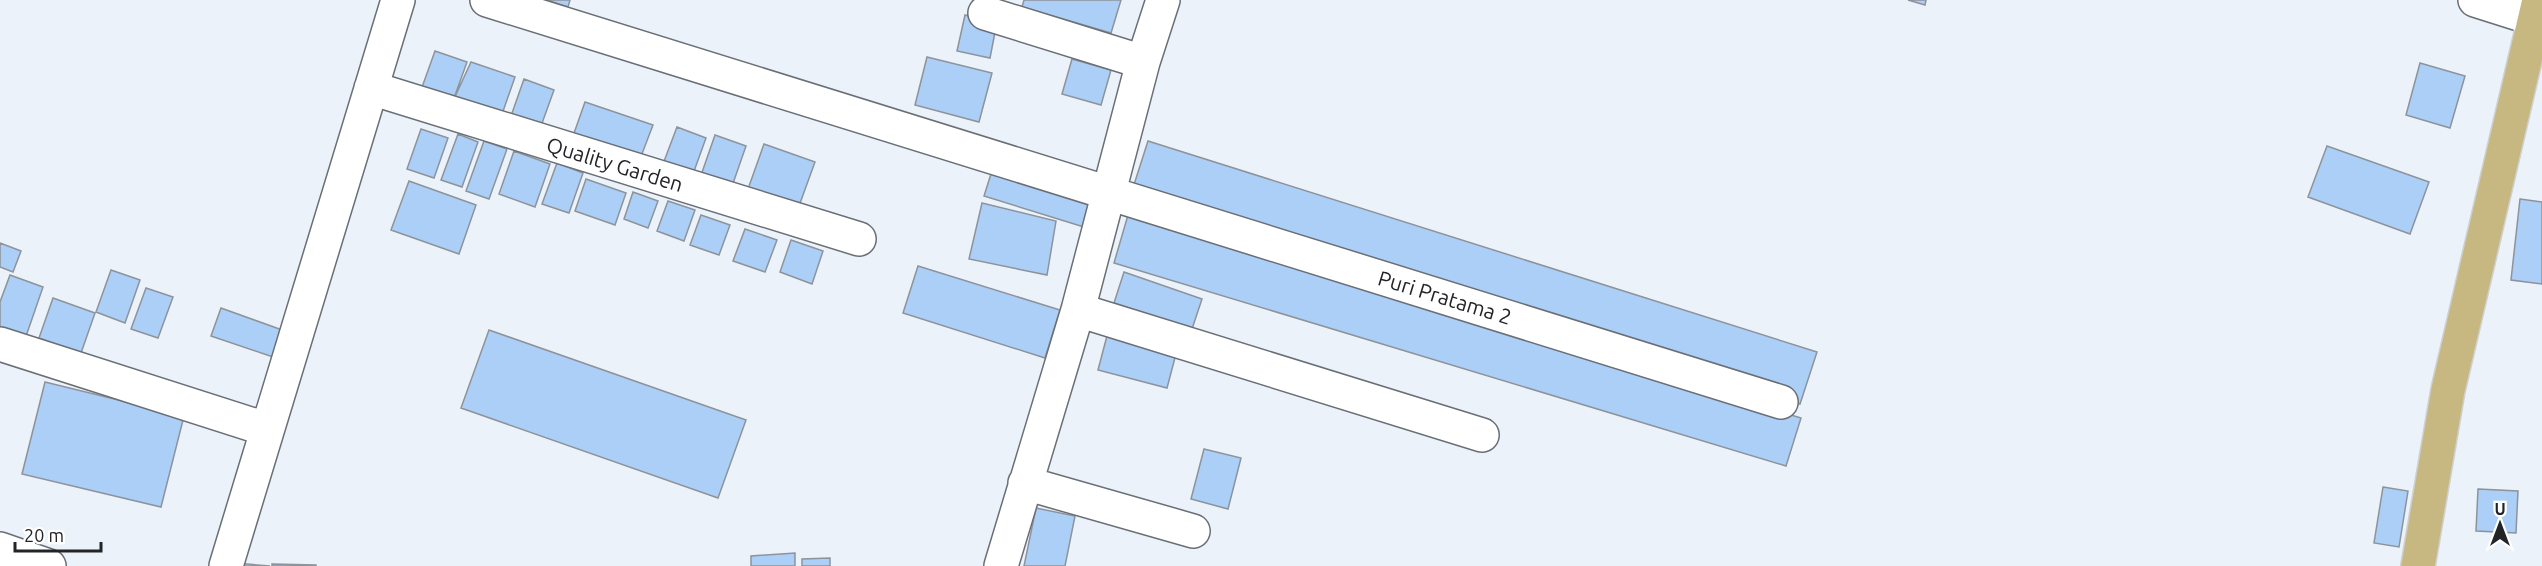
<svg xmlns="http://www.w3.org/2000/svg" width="2542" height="566" viewBox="0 0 2542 566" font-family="Ubuntu,sans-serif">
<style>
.building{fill:#accff7;stroke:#8d939a;stroke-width:1.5}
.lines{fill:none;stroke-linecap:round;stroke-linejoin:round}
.minor-casing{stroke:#6a6f76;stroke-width:36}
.major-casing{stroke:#cecfcf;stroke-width:36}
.minor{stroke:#fff;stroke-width:33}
.major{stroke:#c7b881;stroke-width:33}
.labels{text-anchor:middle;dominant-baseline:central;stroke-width:4.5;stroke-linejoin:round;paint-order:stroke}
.street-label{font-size:21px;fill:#222427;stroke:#fefefe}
</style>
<rect width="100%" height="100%" fill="#ebf2f9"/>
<!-- building -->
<path class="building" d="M547,0H570L568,7Z
M1024,0H1121L1111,33L1022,7Z
M1908,0H1926L1925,5Z
M965,15L997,22L990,58L957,51Z
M435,51L467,62L453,101L421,90Z
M927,57L992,73L979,122L915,105Z
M1072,59L1111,70L1101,105L1062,94Z
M471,62L515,77L501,117L453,101Z
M2420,63L2465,76L2450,128L2406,115Z
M524,79L554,90L541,126L511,116Z
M585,102L653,125L640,159L573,136Z
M677,127L706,138L693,174L663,164Z
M421,129L448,138L434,178L407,169Z
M458,134L478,142L462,187L441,180Z
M715,135L746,146L730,192L699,181Z
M484,141L507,149L489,199L466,191Z
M1148,141L1817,352L1800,404L1131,194Z
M764,144L815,162L799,206L748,189Z
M2327,146L2429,182L2410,234L2308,197Z
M514,151L550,164L535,207L499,194Z
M996,158L1095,190L1084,227L984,196Z
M557,163L583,173L569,213L542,204Z
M586,179L626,193L615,225L575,211Z
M409,181L476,205L459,254L391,230Z
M633,192L658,201L648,228L624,219Z
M2520,199L2542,202V284L2511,280Z
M668,201L695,210L684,241L657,231Z
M982,203L1056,221L1047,275L969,259Z
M701,215L730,225L719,255L690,245Z
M1128,215L1801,418L1786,466L1114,263Z
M745,229L777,240L765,272L733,261Z
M791,240L823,251L812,284L780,272Z
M0,243L21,251L13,272L0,267Z
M918,266L1060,310L1045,358L903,313Z
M111,270L140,280L125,323L96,312Z
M1124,272L1202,299L1192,329L1114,303Z
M10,275L43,287L23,345L0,337V302Z
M146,288L173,297L158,338L131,329Z
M53,298L95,313L81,353L39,338Z
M221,308L285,331L276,358L211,336Z
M489,330L746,420L718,498L461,408Z
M1108,332L1177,350L1167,388L1098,370Z
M45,382L184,416L161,507L22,474Z
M1204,449L1241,458L1228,509L1191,499Z
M2383,487L2408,491L2399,547L2374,543Z
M2478,489L2518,491L2516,533L2476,531Z
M1036,508L1075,516L1065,566H1024Z
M795,553V566H751V556Z
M830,558V566H802V559Z
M235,563L270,566H234Z
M272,564L316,565V566H272Z"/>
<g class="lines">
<defs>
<path id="minor" d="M487,0L1781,402
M2475,0L2535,19H2542
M985,13L1143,62
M371,88L859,239
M1078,310L1482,435
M0,344L266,429
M1025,483L1193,531
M0,549L49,566
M226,566L398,0
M1001,566L1078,310L1143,62L1163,0"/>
<path id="major" d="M2418,566L2448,390L2539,0"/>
</defs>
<!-- minor casing -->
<use href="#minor" class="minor-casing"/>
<!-- major casing -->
<use href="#major" class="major-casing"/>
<!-- minor -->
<use href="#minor" class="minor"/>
<!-- major -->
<use href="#major" class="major"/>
</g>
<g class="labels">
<!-- street labels -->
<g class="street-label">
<text transform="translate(615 164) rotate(17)">Quality Garden</text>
<text transform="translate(1445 297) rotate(17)">Puri Pratama 2</text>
</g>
</g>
<!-- north arrow -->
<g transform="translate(2500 524)" stroke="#fefefe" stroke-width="4.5" paint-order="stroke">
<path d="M0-4.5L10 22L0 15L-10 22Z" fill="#222427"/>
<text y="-9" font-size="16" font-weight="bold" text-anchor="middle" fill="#222427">U</text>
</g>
<!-- scale -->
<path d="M15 542v9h86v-9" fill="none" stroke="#222427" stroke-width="3"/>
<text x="24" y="542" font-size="18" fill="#222427" stroke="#fefefe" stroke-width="4.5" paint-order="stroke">20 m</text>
</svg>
